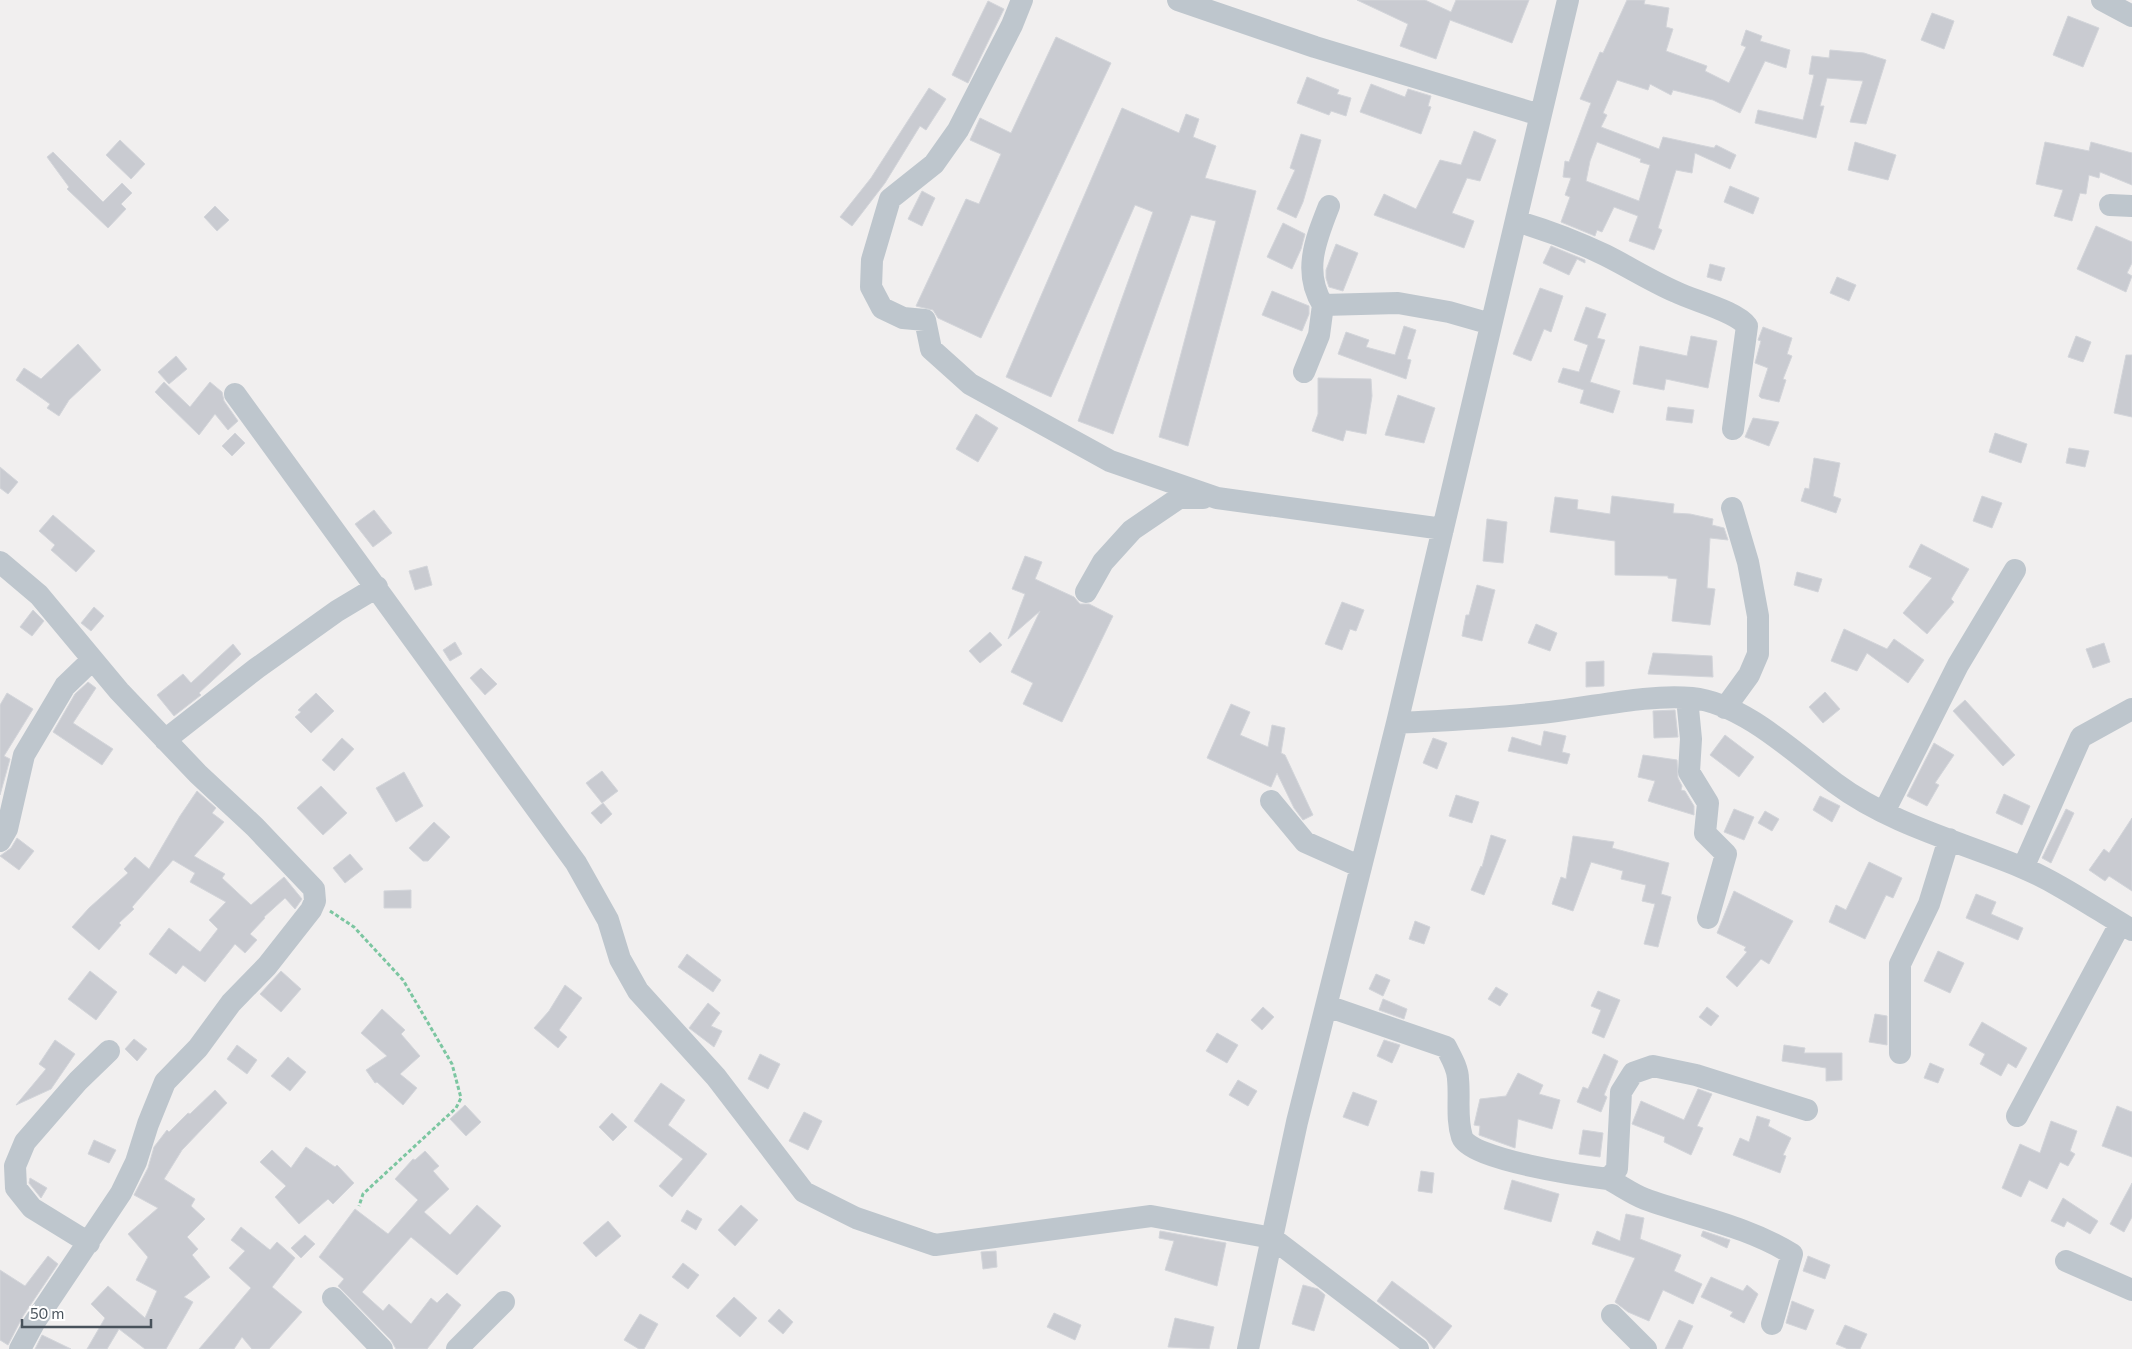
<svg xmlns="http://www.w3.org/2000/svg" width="2132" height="1349" font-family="Commissioner,sans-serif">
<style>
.building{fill:#c9cbd1;stroke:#d3d5da;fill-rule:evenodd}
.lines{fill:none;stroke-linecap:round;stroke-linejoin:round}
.path{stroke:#7cc6a1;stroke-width:3;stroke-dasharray:4 2.5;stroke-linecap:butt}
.minor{stroke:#bec6cd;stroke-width:22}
</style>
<rect width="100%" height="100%" fill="#f1efef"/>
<path class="building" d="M1357,0H1425L1451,12L1456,0H1529L1512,43L1450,20L1436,59L1400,46L1408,24Z
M1627,0H1645L1644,4L1669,8L1666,27L1673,29L1666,51L1707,66L1705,71L1729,83L1746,47L1741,45L1746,30L1762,36L1760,41L1790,50L1786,68L1765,61L1740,113L1713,100L1673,90L1671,95L1650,84L1648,90L1617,80L1603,113L1607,115L1601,127L1659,149L1663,137L1714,148L1716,145L1736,155L1730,169L1695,153L1692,173L1676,170L1658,228L1662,230L1654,250L1629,241L1638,216L1614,207L1602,232L1597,230L1595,236L1561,222L1570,197L1565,195L1571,178L1563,177L1565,161L1569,162L1591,103L1580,99L1600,52L1603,53ZM1597,142L1641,159L1640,162L1650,165L1639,201L1586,181L1590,161Z
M988,1L1004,9L968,83L952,75Z
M1932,13L1954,21L1944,49L1921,40Z
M2068,16L2099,28L2083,67L2053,55Z
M1056,37L1111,63L981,338L938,318L933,310L916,306L966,199L979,204L1001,154L970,140L980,118L1011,133Z
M1830,50L1864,53L1886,60L1866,124L1850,122L1863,81L1827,78L1820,106H1824L1816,138L1755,123L1758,110L1803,120L1814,75L1809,74L1812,56L1829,58Z
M1307,77L1339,90L1337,94L1351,98L1346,116L1331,111L1329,115L1297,103Z
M1371,84L1405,97L1408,89L1431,96L1428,106L1431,107L1421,134L1360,112Z
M929,88L946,99L926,130L920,126L885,183L852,226L840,217L871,178Z
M1122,108L1179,133L1186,114L1199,119L1193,137L1216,146L1205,178L1256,191L1188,446L1159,437L1216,221L1191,215L1113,434L1078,421L1153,212L1135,205L1051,397L1006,377Z
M1474,131L1496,140L1480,181L1467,178L1452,213L1474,221L1464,248L1374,215L1384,194L1416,209L1440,160L1461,165Z
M1301,134L1321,140L1303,202L1296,218L1277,209L1295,170L1290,168Z
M120,140L145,164L131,179L106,155Z
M1855,142L1896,155L1888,180L1848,170Z
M2045,142L2089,151L2091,142L2132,153V185L2100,172L2099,178L2089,175L2086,194L2080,193L2072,221L2054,216L2063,190L2036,184Z
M53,152L103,202L122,183L132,193L121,204L126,209L108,228L67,189L69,187L47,157Z
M1730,186L1759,198L1753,214L1724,202Z
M922,191L935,198L922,226L908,219Z
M215,206L229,220L217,231L204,217Z
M1283,223L1305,234L1301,249L1292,269L1267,257Z
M2096,226L2132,242V263L2127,273L2132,276L2126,292L2077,269Z
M1336,244L1358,253L1343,291L1329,287L1326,278V270Z
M1551,246L1585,260V263L1577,259L1569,275L1543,263Z
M1710,264L1725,268L1721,281L1707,277Z
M1837,277L1856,285L1849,301L1830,293Z
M1540,288L1563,296L1551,332L1544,329L1531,361L1513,354Z
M1272,291L1309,306V314L1302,331L1262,315Z
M1586,307L1606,314L1597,338L1605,340L1590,382L1620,391L1613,413L1580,403L1584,390L1558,382L1563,368L1579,372L1588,345L1574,340Z
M1404,326L1416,330L1407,359L1411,360L1406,379L1338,354L1346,332L1369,340L1366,347L1395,355Z
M1763,327L1792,338L1787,354L1792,356L1783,379L1786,380L1779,402L1761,398L1759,396L1768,368L1755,363L1761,341L1758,340Z
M1691,336L1717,341L1708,388L1666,379L1664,390L1633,384L1640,346L1687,356Z
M2076,336L2091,342L2083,362L2068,357Z
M78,344L101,370L69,400L59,416L47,408L50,404L16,380L24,368L41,379Z
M2126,355H2132V417L2114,413Z
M176,356L187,369L169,384L158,372Z
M1318,378L1371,379L1372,396L1366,434L1346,430L1343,441L1312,431L1318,414Z
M164,382L190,407L210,382L222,392L224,401L238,421L228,430L215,414L199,435L155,392Z
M1398,395L1435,408L1424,443L1385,435Z
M1668,407L1694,410L1692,423L1666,420Z
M976,414L998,428L978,462L956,449Z
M1753,418L1779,422L1769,446L1745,437Z
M235,433L245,443L232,456L222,446Z
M1995,433L2027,444L2021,463L1989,452Z
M2069,448L2089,451L2085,467L2066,463Z
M1814,458L1840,463L1833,496L1841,499L1836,513L1801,501L1805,488L1809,489Z
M0,467L18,482L8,494L0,488Z
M1612,496L1674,504L1673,513L1690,514L1713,519L1712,525L1724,528L1728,540L1710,538L1707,588L1715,589L1710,625L1672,621L1677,579L1668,578V576L1615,575V541L1550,532L1555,497L1578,500L1577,509L1610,514Z
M1982,496L2002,503L1992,528L1973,521Z
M374,510L392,533L373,547L355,524Z
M53,515L95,551L76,572L51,550L55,545L39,531Z
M1487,519L1507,522L1503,563L1483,561Z
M1921,544L1969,569L1951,599L1954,602L1927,634L1903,613L1932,578L1909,567Z
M1025,556L1042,562L1035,579L1074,597L1080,604H1089L1113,616L1062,722L1023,704L1033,683L1011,672L1040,611L1008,639L1025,594L1012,589Z
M427,566L432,585L415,590L409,571Z
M1797,572L1822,579L1818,592L1794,585Z
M1477,585L1495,590L1482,641L1462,636L1466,615H1469Z
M1342,602L1364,610L1356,631L1350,629L1342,650L1325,644Z
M94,607L104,616L91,631L81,623Z
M33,610L44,621L32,636L20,627Z
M1536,624L1557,633L1550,651L1528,643Z
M1844,629L1887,649L1894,639L1924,660L1908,683L1867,653L1857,671L1831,661Z
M990,632L1002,645L980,663L969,651Z
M455,642L462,654L450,661L443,650Z
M2104,643L2110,662L2093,668L2086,649Z
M233,644L241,654L199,693L201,695L174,716L157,695L183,674L191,683Z
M1653,653L1712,656L1713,677L1648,674Z
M1604,661V686L1586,687V662Z
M481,668L497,684L485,695L470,678Z
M88,682L96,688L73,723L113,749L102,765L53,732L75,694Z
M1825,692L1840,709L1823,723L1809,707Z
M7,693L33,709L4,756L10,759L0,795V705Z
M316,693L334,711L311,733L295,717L301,712L298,710Z
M1965,700L2015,755L2003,766L1953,711Z
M1231,704L1250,712L1240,735L1268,747L1272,725L1285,728L1281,753L1285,755L1313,815L1303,820L1294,808L1277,773L1271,787L1207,758Z
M1675,710L1678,737L1654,738L1653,711Z
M1544,731L1566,736L1562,752L1570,754L1567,764L1508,751L1512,737L1541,746Z
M1725,735L1754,757L1739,777L1710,755Z
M342,738L354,749L334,771L322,760Z
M1433,738L1447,743L1437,769L1423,763Z
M1934,743L1954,755L1935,783L1939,785L1927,806L1907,796Z
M1643,755L1677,760L1678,778L1682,786L1681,790L1685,791L1694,806V815L1648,801L1655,781L1638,777Z
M602,771L618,791L602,803L586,783Z
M404,772L423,806L396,822L376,788Z
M321,786L347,813L323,835L297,808Z
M197,791L216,808L212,813L224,822L194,856L225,874L222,878L251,905L284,877L302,899L295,909L285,898L264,917L265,918L250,934L257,940L245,953L235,944L205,982L183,965L176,974L149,954L169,928L200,952L218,929L209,920L226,902L190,882L195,873L173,860L132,907L134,909L119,923L121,925L99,950L72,927L89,908L128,873L124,869L135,857L149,869L180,816Z
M2004,794L2030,806L2022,825L1996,813Z
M1456,795L1479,802L1472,823L1449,816Z
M1820,796L1840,806L1832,822L1813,810Z
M603,803L612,814L601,824L591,813Z
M1734,809L1754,817L1744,840L1724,832Z
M2066,809L2074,813L2051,863L2042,858Z
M1765,811L1779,819L1772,831L1758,823Z
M2132,818V891L2109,876L2105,881L2089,870L2104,849L2109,853Z
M434,822L450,837L428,861H423L409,848Z
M1491,835L1506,840L1484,895L1471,890L1481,866L1482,867Z
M1573,836L1614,842L1612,848L1669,863L1661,894L1671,897L1658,947L1644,944L1655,904L1642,901L1646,885L1621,879L1623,871L1591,862L1573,911L1552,904L1561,877L1566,879Z
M17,838L34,851L19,870L0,856L11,848Z
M350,854L363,869L345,883L333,868Z
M1869,862L1902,878L1893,898L1886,895L1865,939L1829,922L1836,905L1846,910Z
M411,890V908H384V891Z
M1734,891L1793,921L1769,964L1761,959L1737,987L1726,977L1747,952L1744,950L1746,947L1717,933Z
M1976,894L1996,902L1991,914L2023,928L2018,940L1966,918Z
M1415,921L1430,927L1424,944L1409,939Z
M1938,951L1964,963L1950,993L1924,981Z
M687,954L721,980L713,992L678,967Z
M90,971L117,992L96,1020L68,999Z
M281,971L301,989L281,1012L260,994Z
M1376,974L1390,980L1383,996L1369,989Z
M565,985L582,998L559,1030L567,1037L558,1048L534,1028L549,1011Z
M1496,987L1508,994L1500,1006L1488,999Z
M1598,991L1620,1000L1604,1038L1592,1033L1601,1010L1591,1006Z
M1383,999L1407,1009L1404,1019L1379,1010Z
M708,1003L720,1013L711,1026L722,1031L714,1047L689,1028Z
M1263,1007L1274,1017L1262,1030L1251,1020Z
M1707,1007L1719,1016L1711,1026L1699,1017Z
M382,1009L405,1030L401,1034L420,1056L400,1074L417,1088L403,1105L377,1082L375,1083L366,1070L387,1056L361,1033Z
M1875,1014L1887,1016V1045L1869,1042Z
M1982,1022L2027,1048L2016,1068L2008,1063L2001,1076L1980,1064L1985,1054L1969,1045Z
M1217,1033L1238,1045L1227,1063L1206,1051Z
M134,1039L147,1049L137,1061L125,1049Z
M55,1040L75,1054L51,1089L16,1105L46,1069L39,1064Z
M1384,1040L1400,1045L1392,1063L1377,1056Z
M237,1045L257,1060L247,1074L227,1059Z
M1784,1045L1805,1048L1804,1053H1842V1080L1826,1081V1068L1782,1061Z
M760,1054L780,1064L768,1089L748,1079Z
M1604,1054L1618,1061L1604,1095L1607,1097L1601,1112L1577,1102L1583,1087L1588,1089Z
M288,1057L306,1072L290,1091L271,1076Z
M1930,1063L1944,1069L1938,1083L1924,1078Z
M1518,1073L1543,1085L1539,1094L1560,1100L1552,1129L1518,1119L1515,1148L1479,1135L1480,1126L1474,1125L1480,1099L1506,1096Z
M1238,1080L1257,1091L1248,1106L1229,1095Z
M661,1083L685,1100L668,1125L707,1154L672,1197L659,1186L683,1159L634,1121Z
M1698,1089L1712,1094L1697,1126L1703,1128L1691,1155L1664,1142L1665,1137L1632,1124L1641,1101L1684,1120Z
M215,1090L227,1103L182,1150L164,1179L195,1199L191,1206L205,1219L187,1237L198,1249L192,1255L210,1277L184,1297L193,1302L166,1349H145L119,1329L107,1349H87L105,1318L91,1304L108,1286L145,1318L157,1291L136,1280L148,1257L128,1234L158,1208L134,1195L148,1168L154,1147L167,1130L169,1132L188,1113L190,1114Z
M1353,1092L1377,1101L1368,1126L1343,1117Z
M465,1105L481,1122L466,1136L450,1119Z
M2117,1106L2132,1112V1157L2102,1146Z
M804,1112L822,1121L808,1150L789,1141Z
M612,1113L627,1127L613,1141L599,1127Z
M1757,1116L1770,1120L1768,1126L1791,1138L1783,1155L1786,1156L1780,1173L1733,1155L1740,1138L1749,1142Z
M2051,1121L2077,1131L2070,1151L2075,1154L2068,1166L2060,1162L2047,1189L2029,1180L2021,1197L2002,1188L2020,1144L2040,1153Z
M1583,1130L1603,1133L1600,1157L1579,1154Z
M94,1140L116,1150L109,1163L88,1154Z
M306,1147L335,1167L337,1165L354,1183L333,1204L328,1199L299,1224L275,1197L286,1186L260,1162L272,1150L291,1168Z
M425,1151L439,1166L433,1171L449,1189L424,1212L450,1235L477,1205L501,1226L457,1275L411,1237L362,1292L383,1311L389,1304L411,1324L431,1298L437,1303L447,1293L461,1305L427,1349H396L391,1340L338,1286L344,1279L319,1257L355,1209L388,1234L418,1200L395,1179L413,1159L415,1160Z
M1421,1171L1434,1173L1432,1193L1418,1191Z
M30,1178L47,1188L41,1198L29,1183Z
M1512,1180L1559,1194L1551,1222L1504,1209Z
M2132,1183V1217L2124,1232L2110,1224Z
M2063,1198L2098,1221L2090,1234L2067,1221L2064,1227L2051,1221Z
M741,1205L758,1220L735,1246L718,1230Z
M687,1210L702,1219L696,1230L681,1221Z
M1626,1214L1644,1218L1640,1239L1681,1255L1674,1271L1702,1284L1693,1304L1663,1290L1649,1321L1628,1312L1615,1302L1635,1258L1592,1244L1597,1231L1620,1241Z
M608,1221L621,1236L596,1257L583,1243Z
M241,1227L270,1250L277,1242L295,1258L272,1287L302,1312L269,1349H252L242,1337L234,1349H199L251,1288L229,1268L245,1251L231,1240Z
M1160,1231L1226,1243L1217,1286L1165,1270L1174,1241L1159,1238Z
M1703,1231L1730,1240L1727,1248L1701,1236Z
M305,1235L315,1244L301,1258L291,1248Z
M996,1251L997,1267L983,1269L981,1252Z
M48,1256L58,1264L23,1316L8,1345L0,1340V1270L25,1286Z
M1808,1256L1830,1265L1825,1279L1803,1271Z
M683,1263L699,1275L688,1289L672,1277Z
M1711,1277L1743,1291L1747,1285L1758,1294L1744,1323L1730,1316L1733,1312L1701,1297Z
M1392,1281L1452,1326L1434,1349L1426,1339L1377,1301Z
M1303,1285L1318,1289L1325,1295L1314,1331L1292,1324Z
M734,1297L757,1318L740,1337L716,1316Z
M1792,1301L1814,1310L1806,1330L1786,1323Z
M779,1309L793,1322L783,1334L768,1321Z
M1054,1313L1081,1325L1075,1340L1047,1327Z
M640,1314L658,1324L644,1349H639L624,1340Z
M1175,1318L1214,1327L1209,1349L1168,1347Z
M1679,1320L1693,1326L1682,1349H1665Z
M1845,1325L1867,1334L1860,1349H1848L1836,1344Z
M42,1335L71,1349H35Z"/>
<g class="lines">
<path class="path" d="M330,911L354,927L403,980L452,1064L461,1098L456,1108L363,1194L359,1206"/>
<path class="minor" d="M1022,0L1012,25L958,130L934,164L890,199L872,260L871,287L882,308L903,318L925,320L931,349L970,384L1110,461L1217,498L1443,529
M1178,0L1315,47L1540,115
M2102,0L2132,16
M2110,205L2132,206
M1516,221C1547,230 1576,241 1605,255C1629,267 1651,281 1676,292C1694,301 1736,311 1747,326L1733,429
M1323,305C1302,272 1316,239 1329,206
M1304,372L1319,335L1323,305L1398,303L1449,312L1491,324
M235,394L576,863L608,920L620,959L638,991L716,1077L804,1192L856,1218L935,1245L1151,1216L1272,1238L1418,1349
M0,562L39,595L119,691L198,774L255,827L314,889L315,901L311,910L267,966L231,1003L198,1048L165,1082L148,1124L136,1162L121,1193L34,1323L20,1349
M1086,592L1103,562L1132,530L1179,498H1203
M1687,698L1691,739L1689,772L1708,803L1705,833L1726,854L1708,918
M1725,708L1749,675L1758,654V616L1748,562L1732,508
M1397,723C1451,720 1504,718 1557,711C1599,706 1650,694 1692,698C1743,703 1796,754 1835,783C1890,824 1958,841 2021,867C2059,883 2096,909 2132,930
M165,740L257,668L337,611L377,587
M1271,801L1305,842L1361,867
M1884,812L1958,665L2015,570
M0,841L7,829L24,755L65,686L92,660
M2023,868L2081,737L2132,709
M1327,1006L1446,1047C1451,1057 1458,1068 1458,1079C1460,1099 1456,1118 1462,1137C1470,1160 1584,1176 1608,1179L1617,1169L1621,1092L1633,1073L1653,1066L1696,1075L1807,1110
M1900,1053V964L1929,904L1949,839
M2017,1116L2120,924
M1608,1179C1620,1185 1632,1194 1645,1199C1695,1217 1747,1226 1792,1254L1772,1324
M89,1243L32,1208L16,1188L15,1166L25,1142L78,1081L109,1051
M2066,1261L2132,1290
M333,1298L382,1349
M1612,1315L1646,1349
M457,1349L504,1302
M1248,1349L1297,1122L1397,723L1568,0"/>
</g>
<path d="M22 1319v8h129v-8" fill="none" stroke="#48525b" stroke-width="2.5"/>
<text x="30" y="1319" font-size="15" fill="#48525b" stroke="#ffffff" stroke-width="4" paint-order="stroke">50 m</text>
</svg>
